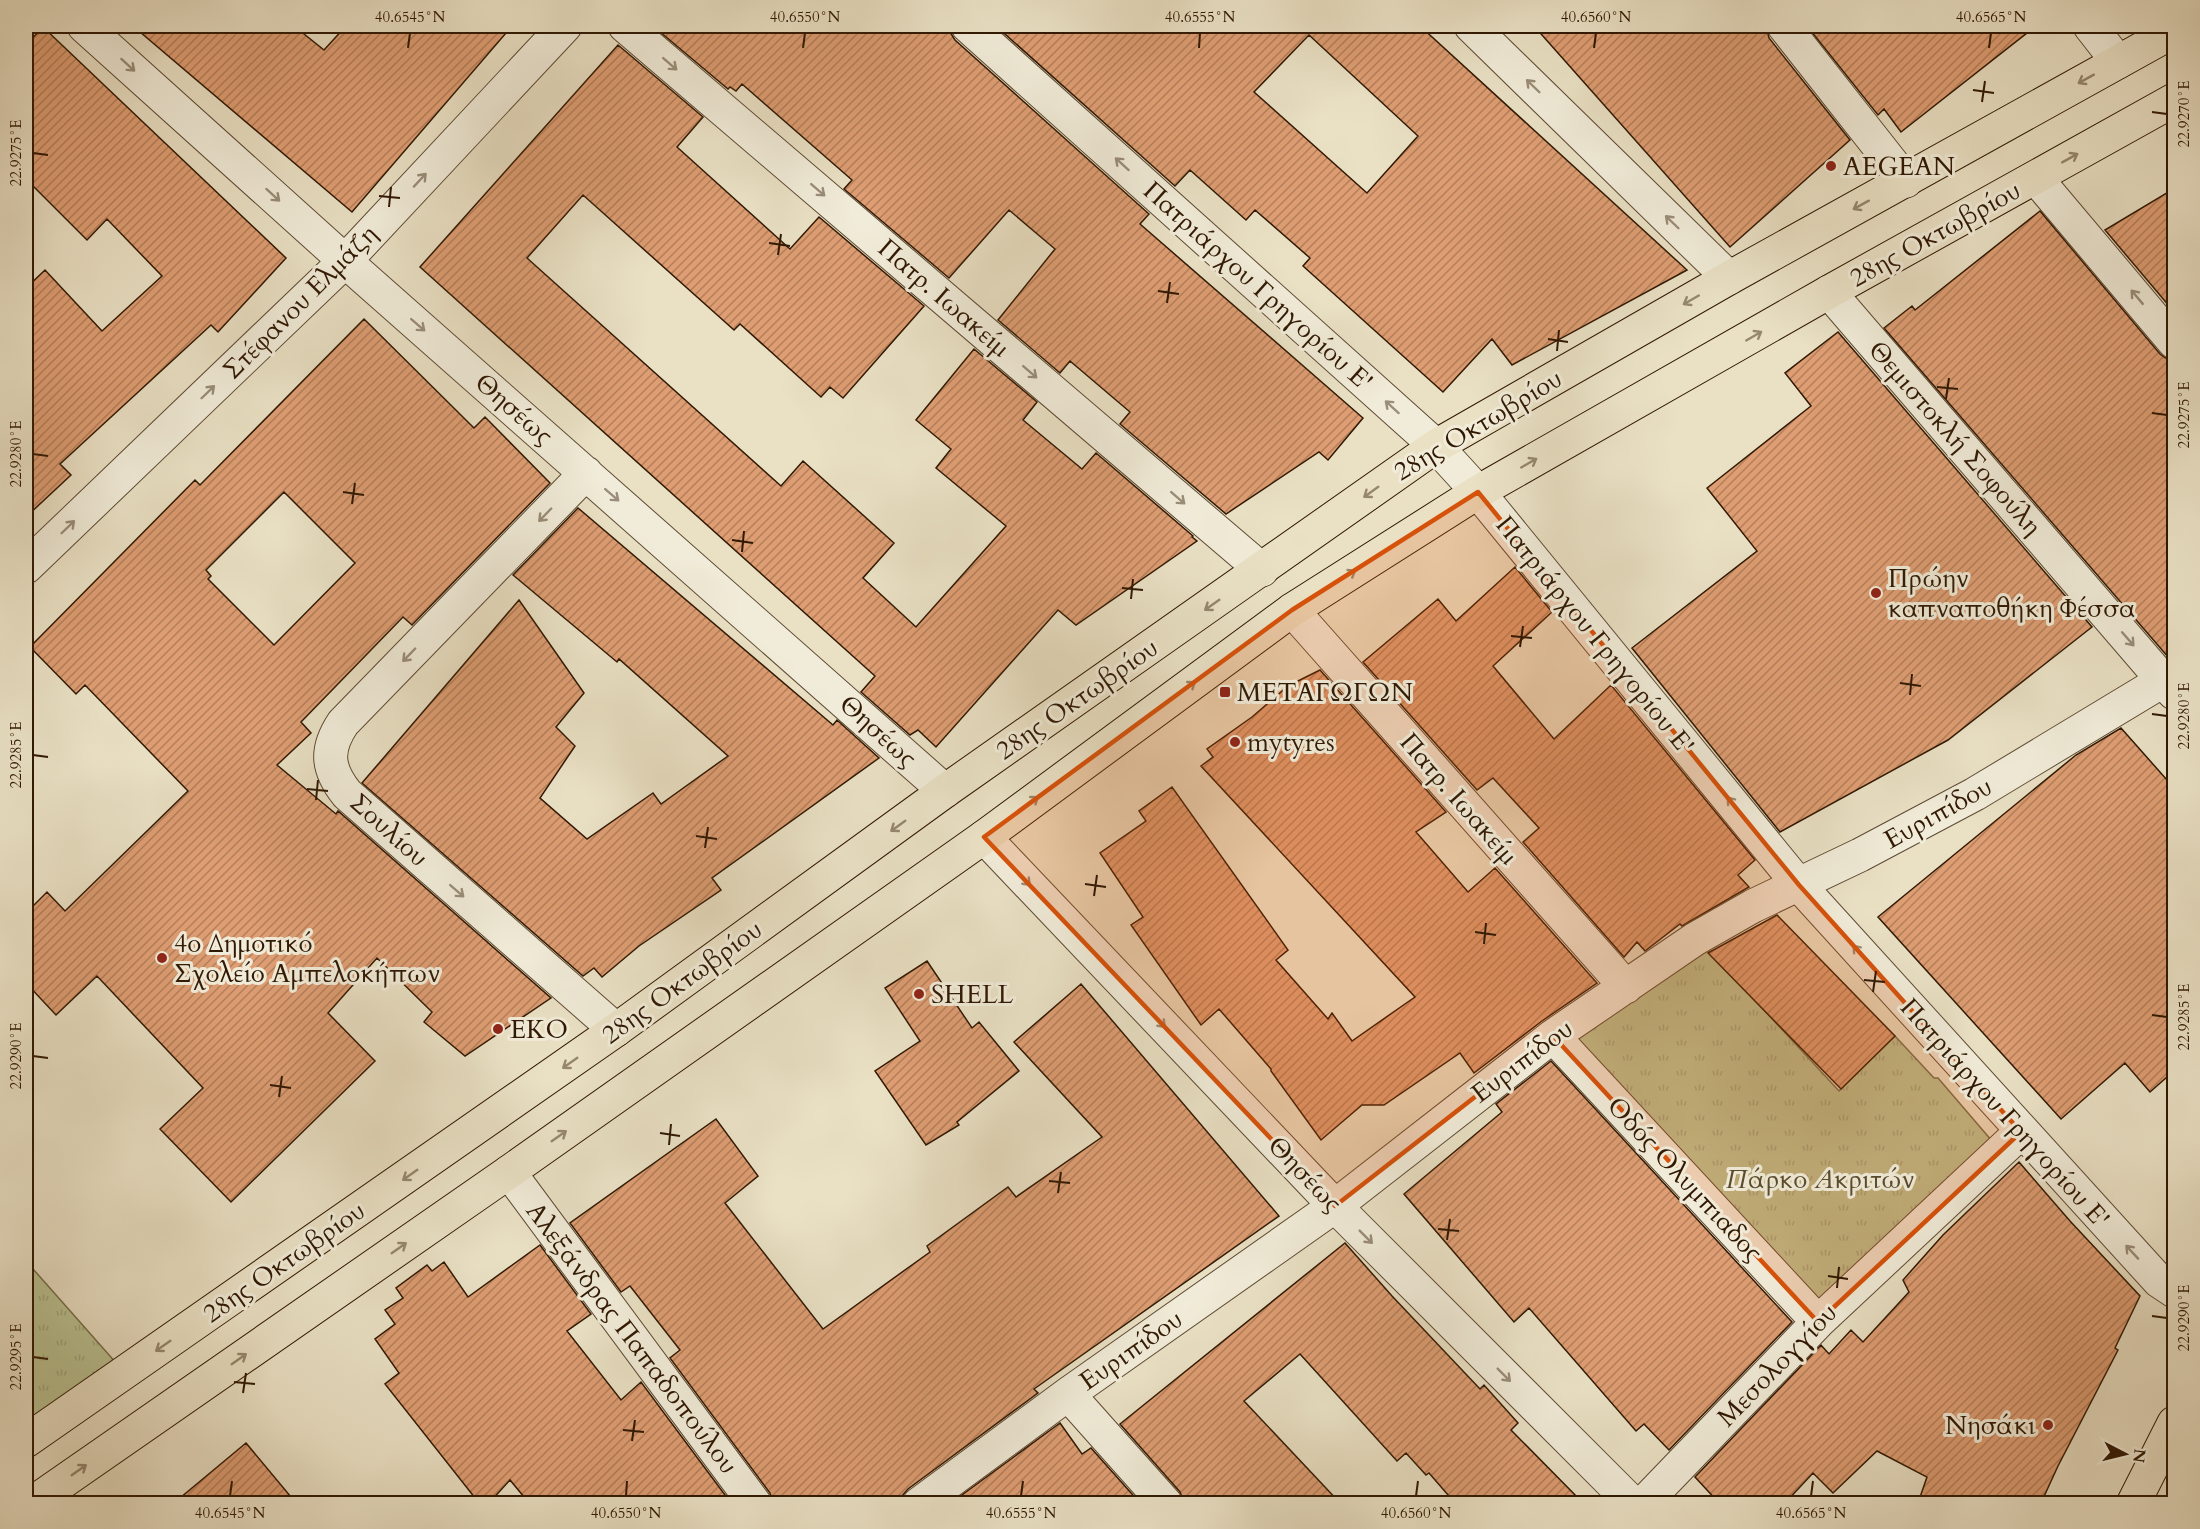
<svg xmlns="http://www.w3.org/2000/svg" width="2200" height="1529" font-family="Cardo,serif">
<style>
.park{fill:url(#park-tufts);stroke:#756d4a;stroke-width:1.5}
.building{fill:url(#building-hatch);stroke:#301803;stroke-width:1.5;fill-rule:evenodd}
.lines{fill:none;stroke-linecap:round;stroke-linejoin:round}
.minor-casing{stroke:#5e4a34;stroke-width:35}
.major-casing{stroke:#301803;stroke-width:35}
.minor{stroke:#f1ecd9;stroke-width:33}
.major{stroke:#eae1c5;stroke-width:33}
.oneway{stroke:#9a8d79}
.oneway2{stroke:#96876e}
.marked{fill:#d6520b;fill-opacity:0.2;stroke:#d6520b;stroke-width:4.5;stroke-linejoin:round}
.ticks{fill:none;stroke:#301803;stroke-width:2}
.poi-dot{fill:#8f2418;stroke:#f1ecd9;stroke-width:2}
.labels{text-anchor:middle;dominant-baseline:central;stroke-width:6;stroke-linejoin:round;paint-order:stroke}
.poi-label{font-size:26px;fill:#301803;stroke:#f1ecd9;text-anchor:start}
.street-label{font-size:26px;fill:#301803;stroke:#f1ecd9}
.park-label{font-size:26px;font-style:italic;fill:#594b2e;stroke:#f1ecd9}
.neatline{fill:none;stroke:#301803;stroke-width:2}
.ticks-label{font-size:15px;text-anchor:middle;fill:#301803}
</style>
<defs>
<pattern id="park-tufts" width="24" height="20" patternUnits="userSpaceOnUse" patternTransform="scale(1.5)"><rect width="24" height="20" fill="#bac292"/><path d="M3 7l-1-3M5 7V3M7 7l1-3M15 17l-1-3M17 17v-4M19 17l1-3" fill="none" stroke="#a0a67c"/></pattern>
<pattern id="building-hatch" width="6" height="6" patternUnits="userSpaceOnUse" patternTransform="scale(1.5)"><rect width="6" height="6" fill="#de9d72"/><path d="M-1 1l2-2M0 6l6-6M5 7l2-2" fill="none" stroke="#b47f5b"/></pattern>
</defs>
<rect width="100%" height="100%" fill="#eae1c5"/>
<filter id="stains"><feTurbulence type="fractalNoise" baseFrequency=".00333" numOctaves="4"/><feColorMatrix values="0 0 0 0 .2 0 0 0 0 .09 0 0 0 0 .02 0 0 0 .5 -.17"/></filter>
<radialGradient id="worn" r=".72"><stop offset=".6" stop-color="#630" stop-opacity="0"/><stop offset="1" stop-color="#630" stop-opacity=".3"/></radialGradient>
<path class="park" d="M1701,942L1839,1091L1895,1036L1934,1078H1938L1992,1141L1816,1306L1565,1036Z
M26,1261L125,1373L26,1427Z"/>
<path class="building" d="M133,26H294L324,50L346,26H512L352,212Z
M653,26H950V32L955,40L1149,214L1140,224L1363,418L1328,460L1319,452L1226,514L1120,424L1130,412L1070,361L1060,373L998,320L1055,249L1009,210L949,278L844,189L852,180L742,84L736,91L730,87L728,89Z
M996,26H1420L1687,270L1512,365L1492,339L1443,392L1303,266L1310,258L1255,210L1246,220L1190,170L1175,186ZM1309,35L1418,136L1367,193L1254,92Z
M1534,26H1766L1769,38L1850,140L1730,247Z
M1807,26H2036L1901,132L1884,109L1878,115Z
M43,27L286,258L218,332L211,325L60,464L71,475L26,517V288L45,270L102,331L162,276L107,219L87,240L26,179V45Z
M618,45L703,117L677,147L790,249L819,217L924,306L843,398L830,387L821,397L740,324L734,330L583,195L527,258L781,486L803,461L894,543L863,578L916,627L1006,526L936,468L951,449L916,420L974,349L1037,402L1023,420L1082,469L1096,453L1193,536L1192,537L1197,541L1076,625L1058,610L936,747L918,730L910,735L861,692L875,676L420,267Z
M2175,188V313L2105,230Z
M2040,211L2160,354L2167,359L2175,360V665L1884,328L1912,306L1915,310Z
M364,319L474,428L485,417L550,483L412,625L403,617L301,722L311,733L277,765L336,814L338,811L551,998L465,1056L424,1022L432,1012L377,958L328,1013L375,1061L231,1202L160,1129L203,1088L97,976L56,1015L26,983V913L47,892L65,911L188,791L85,685L76,694L30,647L195,480L200,485ZM284,492L355,563L274,645L208,579L211,576L206,570Z
M1838,332L2092,627L1948,740L1780,832L1632,648L1757,551L1707,488L1811,406L1785,373Z
M578,508L833,725L837,720L879,758L712,878L721,890L639,946L602,977L594,968L583,976L362,783L519,600L584,693L556,727L575,746L540,798L587,839L653,793L661,804L728,756L619,659L617,662L513,575Z
M1515,567L1552,612L1493,666L1554,739L1611,685L1755,860L1738,875L1749,887L1682,926L1680,924L1645,951L1637,942L1624,957L1523,842L1539,828L1493,778L1477,790L1363,662L1438,599L1456,621Z
M1320,670L1446,812L1416,832L1468,892L1495,868L1597,983L1542,1021L1474,1073L1460,1053L1384,1105H1362L1321,1140L1271,1071V1069L1219,1009L1201,1025L1131,925L1143,917L1100,853L1146,821L1139,811L1172,787L1288,950L1276,960L1328,1019L1332,1013L1352,1041L1415,997L1201,766L1213,757L1207,749L1252,717L1288,686Z
M2121,728L2175,789V1070L2150,1092L2125,1063L2061,1119L1878,917L2076,755Z
M1777,915L1895,1036L1841,1089L1708,953Z
M927,961L972,1028L979,1022L1019,1071L957,1122L959,1125L926,1145L875,1071L920,1041L885,988Z
M1081,984L1279,1216L1034,1389L1038,1393L908,1489L902,1496L901,1503H773L770,1493L670,1358L680,1350L630,1286L621,1292L570,1223L716,1119L758,1176L725,1203L823,1329L930,1252L927,1246L1008,1187L1016,1197L1102,1137L1014,1042Z
M1551,1061L1792,1322L1669,1450L1644,1424L1636,1431L1529,1308L1514,1322L1404,1194L1502,1112L1496,1104Z
M2019,1162L2070,1221L2140,1296L2115,1348L2118,1350L2058,1466L2041,1503H1918L1927,1477L1877,1451L1833,1493L1813,1473L1785,1503H1719L1695,1477L1821,1345L1829,1354L1851,1330L1863,1342L1909,1292L1903,1280L1943,1235Z
M1345,1243L1392,1296L1480,1389L1484,1385L1518,1423L1511,1430L1583,1503H1455L1429,1473L1426,1475L1406,1453L1397,1461L1300,1354L1244,1401L1340,1503H1184L1180,1492L1120,1424Z
M540,1245L591,1314L567,1331L621,1400L641,1382L731,1503H529L510,1480L489,1503H479L385,1384L399,1373L375,1339L395,1324L385,1310L403,1298L396,1288L427,1265L432,1271L444,1262L468,1297Z
M1060,1423L1082,1454L1091,1448L1140,1503H951Z
M246,1443L296,1503H174Z"/>
<g class="lines">
<defs>
<path id="minor" d="M84,26L345,261L945,791
M625,26L1262,570
M968,26L1436,446L1478,492L1799,885L2159,1281L2174,1291
M1471,26L1729,278
M1784,26L1906,181
M2090,26L2118,62
M2036,178L2174,342
M1829,292L2174,693
M586,473L343,723C325,750 327,769 347,794L616,1030
M26,567L345,261L565,26
M1292,610L1626,987
M984,837L1335,1206L1633,1504
M1553,1036L1818,1322
M509,1172L755,1504
M1068,1394L1166,1504
M919,1504L1068,1394L1335,1206L1553,1036L1695,939L1753,906L1860,855L1975,794L2164,680
M1643,1504L1818,1322L2021,1132"/>
<path id="major" d="M26,1441L616,1030L945,791L1436,446L1729,278L2174,31
M31,1504L509,1172L984,837L1292,610L1478,492L1829,292L2174,100
M2133,1504L2174,1423"/>
</defs>
<use href="#minor" class="minor-casing"/>
<use href="#major" class="major-casing"/>
<use href="#minor" class="minor"/>
<use href="#major" class="major"/>
</g>
<defs><path id="oneway-shaft" d="M-6 0H5M1.5-3L5.5 0L1.5 3" fill="none" stroke-width="1.6" stroke-linecap="round" stroke-linejoin="round" transform="scale(1.5)"/></defs>
<g class="oneway">
<use href="#oneway-shaft" transform="translate(670 64) rotate(41)"/>
<use href="#oneway-shaft" transform="translate(128 65) rotate(42)"/>
<use href="#oneway-shaft" transform="translate(1533 86) rotate(-136)"/>
<use href="#oneway-shaft" transform="translate(1122 164) rotate(-138)"/>
<use href="#oneway-shaft" transform="translate(420 180) rotate(-47)"/>
<use href="#oneway-shaft" transform="translate(818 190) rotate(41)"/>
<use href="#oneway-shaft" transform="translate(273 195) rotate(42)"/>
<use href="#oneway-shaft" transform="translate(1672 222) rotate(-136)"/>
<use href="#oneway-shaft" transform="translate(2137 297) rotate(-130)"/>
<use href="#oneway-shaft" transform="translate(418 325) rotate(41)"/>
<use href="#oneway-shaft" transform="translate(1030 372) rotate(41)"/>
<use href="#oneway-shaft" transform="translate(208 392) rotate(-44)"/>
<use href="#oneway-shaft" transform="translate(1392 407) rotate(-138)"/>
<use href="#oneway-shaft" transform="translate(612 495) rotate(41)"/>
<use href="#oneway-shaft" transform="translate(1178 498) rotate(41)"/>
<use href="#oneway-shaft" transform="translate(545 515) rotate(134)"/>
<use href="#oneway-shaft" transform="translate(68 527) rotate(-44)"/>
<use href="#oneway-shaft" transform="translate(2128 639) rotate(49)"/>
<use href="#oneway-shaft" transform="translate(409 655) rotate(134)"/>
<use href="#oneway-shaft" transform="translate(1733 804) rotate(-129)"/>
<use href="#oneway-shaft" transform="translate(1024 879) rotate(46)"/>
<use href="#oneway-shaft" transform="translate(457 891) rotate(41)"/>
<use href="#oneway-shaft" transform="translate(1859 952) rotate(-132)"/>
<use href="#oneway-shaft" transform="translate(1159 1021) rotate(46)"/>
<use href="#oneway-shaft" transform="translate(1366 1237) rotate(45)"/>
<use href="#oneway-shaft" transform="translate(2132 1252) rotate(-133)"/>
<use href="#oneway-shaft" transform="translate(1504 1375) rotate(45)"/>
</g>
<g class="oneway2">
<use href="#oneway-shaft" transform="translate(2086 79) rotate(151)"/>
<use href="#oneway-shaft" transform="translate(2070 158) rotate(-29)"/>
<use href="#oneway-shaft" transform="translate(1861 205) rotate(151)"/>
<use href="#oneway-shaft" transform="translate(1691 300) rotate(150)"/>
<use href="#oneway-shaft" transform="translate(1754 336) rotate(-30)"/>
<use href="#oneway-shaft" transform="translate(1529 463) rotate(-30)"/>
<use href="#oneway-shaft" transform="translate(1371 492) rotate(144)"/>
<use href="#oneway-shaft" transform="translate(1348 575) rotate(-32)"/>
<use href="#oneway-shaft" transform="translate(1212 605) rotate(145)"/>
<use href="#oneway-shaft" transform="translate(1188 687) rotate(-36)"/>
<use href="#oneway-shaft" transform="translate(1031 802) rotate(-36)"/>
<use href="#oneway-shaft" transform="translate(898 826) rotate(144)"/>
<use href="#oneway-shaft" transform="translate(570 1063) rotate(145)"/>
<use href="#oneway-shaft" transform="translate(559 1136) rotate(-35)"/>
<use href="#oneway-shaft" transform="translate(410 1175) rotate(145)"/>
<use href="#oneway-shaft" transform="translate(399 1248) rotate(-35)"/>
<use href="#oneway-shaft" transform="translate(163 1346) rotate(145)"/>
<use href="#oneway-shaft" transform="translate(239 1359) rotate(-35)"/>
<use href="#oneway-shaft" transform="translate(79 1470) rotate(-35)"/>
</g>
<path class="marked" d="M1478,492L1799,885L2021,1132L1818,1322L1553,1036L1335,1206L984,837L1292,610Z"/>
<path class="ticks" d="M408,48L410,33M803,48L805,33M1199,48L1200,33M1594,48L1596,33M1989,48L1991,33M1973,90L1994,93M1982,102L1985,81M2152,112L2167,114M33,153L48,155M379,196L400,198M389,207L391,187M769,243L790,246M778,255L781,234M1158,291L1179,294M1167,303L1170,282M1548,339L1568,342M1557,351L1559,330M1937,387L1958,389M1946,399L1949,378M2152,413L2167,415M33,454L48,456M343,492L364,495M352,504L355,483M732,540L753,543M742,552L744,531M1122,588L1143,590M1131,599L1133,579M1511,636L1532,638M1520,647L1523,626M1900,683L1921,686M1910,695L1912,674M2152,714L2167,716M33,755L48,757M307,789L328,791M316,800L318,780M696,836L717,839M705,848L708,827M1085,884L1106,887M1094,896L1097,875M1475,932L1496,935M1484,944L1486,923M1864,980L1885,982M1873,992L1876,971M2152,1015L2167,1017M33,1056L48,1058M270,1085L291,1088M279,1097L282,1076M660,1133L680,1136M669,1145L671,1124M1049,1181L1070,1183M1058,1193L1061,1172M1438,1229L1459,1231M1447,1240L1450,1219M1828,1276L1848,1279M1837,1288L1839,1267M2152,1316L2167,1318M33,1357L48,1359M234,1382L255,1384M243,1393L246,1373M623,1430L644,1432M632,1441L635,1420M230,1496L232,1481M626,1496L627,1481M1021,1496L1023,1481M1416,1496L1418,1481M1811,1496L1813,1481"/>
<g class="poi-dot">
<circle cx="1831" cy="166" r="6"/>
<circle cx="1876" cy="593" r="6"/>
<rect x="1219" y="686" width="12" height="12" rx="3"/>
<circle cx="1235" cy="742" r="6"/>
<circle cx="162" cy="958" r="6"/>
<circle cx="919" cy="994" r="6"/>
<circle cx="498" cy="1029" r="6"/>
<circle cx="2048" cy="1425" r="6"/>
</g>
<g class="labels">
<g class="poi-label">
<text x="1843" y="166">AEGEAN</text>
<text x="1888" y="578">Πρώην<tspan x="1888" dy="30">καπναποθήκη Φέσσα</tspan></text>
<text x="1237" y="692">ΜΕΤΑΓΩΓΩΝ</text>
<text x="1247" y="742">mytyres</text>
<text x="174" y="943">4ο Δημοτικό<tspan x="174" dy="30">Σχολείο Αμπελοκήπων</tspan></text>
<text x="931" y="994">SHELL</text>
<text x="510" y="1029">EKO</text>
<text x="2036" y="1425" text-anchor="end">Νησάκι</text>
</g>
<g class="street-label">
<text transform="translate(1935 234) rotate(-29)">28ης Οκτωβρίου</text>
<text transform="translate(1258 286) rotate(42)">Πατριάρχου Γρηγορίου Ε'</text>
<text transform="translate(944 298) rotate(41)">Πατρ. Ιωακείμ</text>
<text transform="translate(300 302) rotate(-45)">Στέφανου Ελμάζη</text>
<text transform="translate(514 409) rotate(41)">Θησέως</text>
<text transform="translate(1478 425) rotate(-31)">28ης Οκτωβρίου</text>
<text transform="translate(1955 438) rotate(49)">Θεμιστοκλή Σοφούλη</text>
<text transform="translate(1595 635) rotate(51)">Πατριάρχου Γρηγορίου Ε'</text>
<text transform="translate(1077 699) rotate(-35)">28ης Οκτωβρίου</text>
<text transform="translate(878 731) rotate(42)">Θησέως</text>
<text transform="translate(1459 799) rotate(49)">Πατρ. Ιωακείμ</text>
<text transform="translate(1938 813) rotate(-29)">Ευριπίδου</text>
<text transform="translate(389 830) rotate(42)">Σουλίου</text>
<text transform="translate(682 982) rotate(-36)">28ης Οκτωβρίου</text>
<text transform="translate(1522 1061) rotate(-37)">Ευριπίδου</text>
<text transform="translate(2005 1113) rotate(48)">Πατριάρχου Γρηγορίου Ε'</text>
<text transform="translate(1305 1174) rotate(46)">Θησέως</text>
<text transform="translate(1685 1179) rotate(47)">Οδός Ολυμπιαδος</text>
<text transform="translate(284 1262) rotate(-35)">28ης Οκτωβρίου</text>
<text transform="translate(632 1338) rotate(53)">Αλεξάνδρας Παπαδοπούλου</text>
<text transform="translate(1131 1350) rotate(-35)">Ευριπίδου</text>
<text transform="translate(1777 1365) rotate(-46)">Μεσολογγίου</text>
</g>
<g class="park-label">
<text x="1820" y="1179">Πάρκο Ακριτών</text>
</g>
</g>
<rect width="2200" height="1529" fill="none" stroke="#eae1c5" stroke-width="66"/>
<g transform="translate(2125 1454) rotate(97)" stroke="#f1ecd9" stroke-width="4.5" paint-order="stroke">
<path d="M0-4.5L10 22L0 15L-10 22Z" fill="#301803"/>
<text y="-9" font-size="16" font-weight="bold" text-anchor="middle" fill="#301803">N</text>
</g>
<rect x="33" y="33" width="2134" height="1463" class="neatline"/>
<g class="ticks-label">
<text x="410" y="22">40.6545°N</text>
<text x="805" y="22">40.6550°N</text>
<text x="1200" y="22">40.6555°N</text>
<text x="1596" y="22">40.6560°N</text>
<text x="1991" y="22">40.6565°N</text>
<text transform="translate(2184 114) rotate(-90)" y="5">22.9270°E</text>
<text transform="translate(16 153) rotate(-90)" y="5">22.9275°E</text>
<text transform="translate(2184 415) rotate(-90)" y="5">22.9275°E</text>
<text transform="translate(16 454) rotate(-90)" y="5">22.9280°E</text>
<text transform="translate(2184 716) rotate(-90)" y="5">22.9280°E</text>
<text transform="translate(16 755) rotate(-90)" y="5">22.9285°E</text>
<text transform="translate(2184 1017) rotate(-90)" y="5">22.9285°E</text>
<text transform="translate(16 1056) rotate(-90)" y="5">22.9290°E</text>
<text transform="translate(2184 1318) rotate(-90)" y="5">22.9290°E</text>
<text transform="translate(16 1357) rotate(-90)" y="5">22.9295°E</text>
<text x="230" y="1518">40.6545°N</text>
<text x="626" y="1518">40.6550°N</text>
<text x="1021" y="1518">40.6555°N</text>
<text x="1416" y="1518">40.6560°N</text>
<text x="1811" y="1518">40.6565°N</text>
</g>
<rect width="100%" height="100%" filter="url(#stains)"/>
<rect width="100%" height="100%" fill="url(#worn)"/>
</svg>
